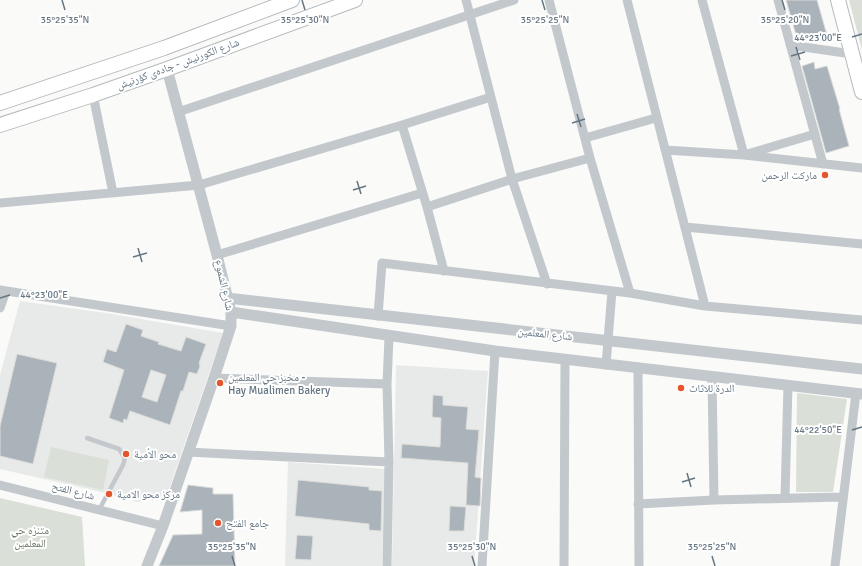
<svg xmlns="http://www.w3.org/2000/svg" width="862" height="566" font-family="Signika,'Noto Naskh Arabic',sans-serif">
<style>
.built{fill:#e8e9e9}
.green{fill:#dadfd7}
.building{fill:#aab3b9;stroke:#dcdcda;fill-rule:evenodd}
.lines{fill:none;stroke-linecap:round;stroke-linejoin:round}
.primary-casing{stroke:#b5babe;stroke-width:16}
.service{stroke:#c3c8cc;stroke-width:4.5}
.minor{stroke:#c3c8cc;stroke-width:9}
.tertiary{stroke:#c3c8cc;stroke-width:11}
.primary{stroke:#fff;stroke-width:14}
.ticks{fill:none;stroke:#657683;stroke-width:1.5}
.poi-dot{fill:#e4572e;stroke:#fff;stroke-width:1.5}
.labels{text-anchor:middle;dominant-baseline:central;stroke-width:4;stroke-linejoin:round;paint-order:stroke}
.street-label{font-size:11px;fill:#657683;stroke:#fff}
.poi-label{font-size:11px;fill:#657683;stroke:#fff;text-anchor:start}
.park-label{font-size:11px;fill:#687a64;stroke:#fff}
.ticks-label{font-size:10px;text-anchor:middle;fill:#657683;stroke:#fff;stroke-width:4;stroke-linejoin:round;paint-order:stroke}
</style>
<rect width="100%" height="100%" fill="#fafaf8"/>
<path class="built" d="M20,301L106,313L223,333L167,495L138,502L105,493L0,469V375Z
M396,365L488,371L474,566H392Z
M288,462L385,469L382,566H285Z"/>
<path class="green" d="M849,0H862V50Z
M797,393L847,399L833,492H796Z
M51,447L109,460L103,490L44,477Z
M0,498L82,517L85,566H0Z"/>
<path class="building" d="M786,0H817L829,42L796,35Z
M814,62L815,69L827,66L840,109H839L849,146L826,153L802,66Z
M126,324L143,330L141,336L159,342L158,344L181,351L186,337L206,344L199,363L200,366L197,374L189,372L183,391H181L170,425L130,411L127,420L124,419L123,423L109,418L124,370L103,362L107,349L116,352ZM151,370L166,375L157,402L142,397Z
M17,354L57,363L33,464L0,456V426Z
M433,395L443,396V405L468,407L466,429L479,430L475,477L481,478L480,506L466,505L468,463L401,458L402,444L440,447L441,418L432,417Z
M298,480L369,487V490L382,491L381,531L369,530V524L295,516Z
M188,485L213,488V494H233L235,566H159L173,535L202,534V510L180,512Z
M450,506L466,507L464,531H449Z
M297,535L313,536L311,560L295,559Z"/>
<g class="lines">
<defs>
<path id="primary" d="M838,0L862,92
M0,103L164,48L292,0
M0,125L93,95L167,69L355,0"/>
</defs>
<use href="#primary" class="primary-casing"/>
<path class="service" d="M87,438L119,449L125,458L123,465L99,510"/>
<path class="minor" d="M466,0L512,179L547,284
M549,0L590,158L630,293
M627,0L705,306
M702,0L744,155L815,134
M778,0L823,164
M790,45L852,54
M93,95L113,193
M178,112L514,0
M402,125L427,207L444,271
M585,138L656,118
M665,150L744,155L862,168
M0,203L199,185L402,125L491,97
M427,207L512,179L590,158
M685,227L862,244
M217,255L422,193
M0,290L231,326
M0,308L6,291
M378,316L382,263L630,293L705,306L862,320
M606,365L612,291
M638,368L639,566
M712,377L714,500
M214,378L387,384
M188,452L389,462
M0,485L163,526
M785,498L788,385
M638,504L714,500L842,497
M387,566L389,462L387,384L389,337
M482,566L495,351
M564,566L565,360
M835,566L856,393"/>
<path class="tertiary" d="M227,298L862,369
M231,312L495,351L862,394
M147,566L163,526L214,378L231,326V312L217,255L167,69"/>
<use href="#primary" class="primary"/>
</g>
<path class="ticks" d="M62,0L65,10M302,0L305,10M542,0L545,10M782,0L785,10M852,37L862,34M796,47L800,60M791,56L805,52M577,114L581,127M572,123L585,119M357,181L361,194M353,190L366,186M138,248L142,262M133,257L147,253M0,298L10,295M852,430L862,427M687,473L691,487M682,482L695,478M232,556L235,566M472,556L475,566M712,556L715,566"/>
<g class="poi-dot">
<circle cx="825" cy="175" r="4"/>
<circle cx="220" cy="383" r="4"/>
<circle cx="681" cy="388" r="4"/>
<circle cx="126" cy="454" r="4"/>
<circle cx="109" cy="494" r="4"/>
<circle cx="218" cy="523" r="4"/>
</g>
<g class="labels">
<g class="street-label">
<text transform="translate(178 64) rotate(-20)">شارع الكورنيش - جادەی کۆرنیش</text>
<text transform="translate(224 285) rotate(77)">شارع الشموع</text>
<text transform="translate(545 334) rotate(6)">شارع المعلمين</text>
<text transform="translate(73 491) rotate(14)">شارع الفتح</text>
</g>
<g class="poi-label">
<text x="817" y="175" text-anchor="end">ماركت الرحمن</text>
<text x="228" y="377">مخبز حي المعلمين -<tspan x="228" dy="13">Hay Mualimen Bakery</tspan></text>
<text x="689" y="388">الدرة للاثاث</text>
<text x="134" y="454">محو الأمية</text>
<text x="117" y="494">مركز محو الامية</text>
<text x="226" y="523">جامع الفتح</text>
</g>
<g class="park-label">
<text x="30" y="530">متنزه حي<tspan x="30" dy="13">المعلمين</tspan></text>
</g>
</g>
<g class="ticks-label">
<text x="65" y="23">35°25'35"N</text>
<text x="545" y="23">35°25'25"N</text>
<text x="305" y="23">35°25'30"N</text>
<text x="785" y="23">35°25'20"N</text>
<text x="818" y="41">44°23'00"E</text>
<text x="44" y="298">44°23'00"E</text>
<text x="818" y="433">44°22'50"E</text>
<text x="232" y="550">35°25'35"N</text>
<text x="472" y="550">35°25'30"N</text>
<text x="712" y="550">35°25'25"N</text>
</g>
</svg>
